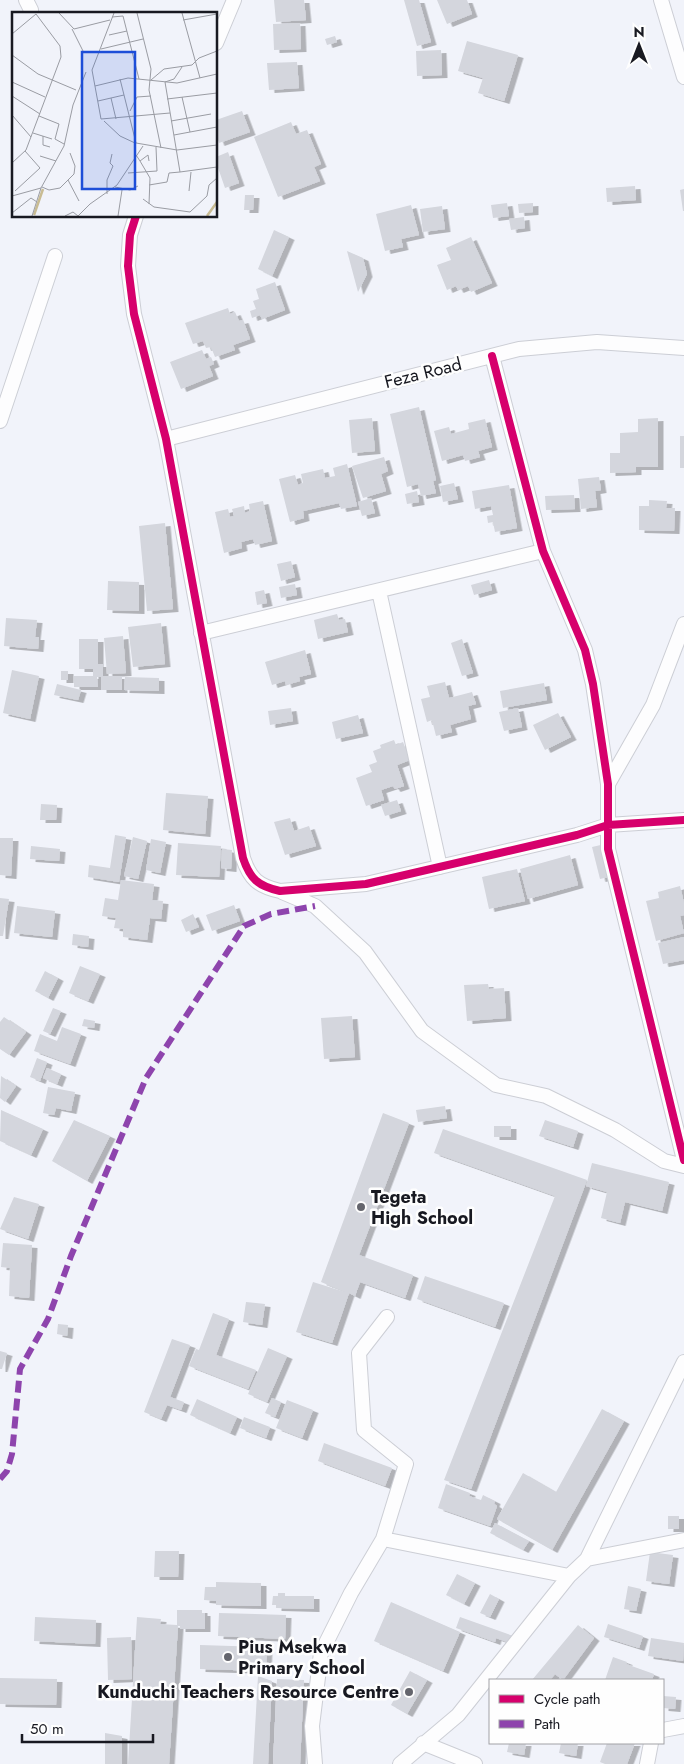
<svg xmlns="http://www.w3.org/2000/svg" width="684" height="1764" font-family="Jost,sans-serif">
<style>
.building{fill:#d4d6dd;filter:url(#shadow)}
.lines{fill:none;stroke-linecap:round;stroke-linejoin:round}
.street-casing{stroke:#ccced5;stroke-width:16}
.street{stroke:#fdfdfe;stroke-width:14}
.quiet{stroke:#8e44ad;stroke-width:6;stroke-dasharray:12 6;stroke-linecap:butt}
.cycleway-casing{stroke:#fefefe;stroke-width:11}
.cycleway{stroke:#d6006c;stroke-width:8}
.poi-dot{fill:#64656d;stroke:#fefefe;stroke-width:2}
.labels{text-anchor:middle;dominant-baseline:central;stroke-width:5;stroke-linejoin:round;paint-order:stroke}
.street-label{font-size:18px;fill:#181921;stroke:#fefefe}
.poi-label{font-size:18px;font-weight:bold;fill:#181921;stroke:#fefefe;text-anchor:start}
.inset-river{fill:none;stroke:#c9bc93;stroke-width:2.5}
.inset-road{fill:none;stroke:#9a9ca3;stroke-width:1}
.view{fill:#1d4ed8;fill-opacity:0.15;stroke:#1d4ed8;stroke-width:2.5}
.inset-edge{fill:none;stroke:#181921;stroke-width:2.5}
</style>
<defs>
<filter id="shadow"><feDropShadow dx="5.5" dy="3" stdDeviation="0" flood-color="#0004"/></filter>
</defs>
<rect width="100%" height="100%" fill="#f1f3fa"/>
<path class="building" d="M274,0H304L306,20L276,22Z
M404,0H419L431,42L417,46Z
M437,0H467L472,14L447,24Z
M300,23L301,49L274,50L273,24Z
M335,36L337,42L327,45L325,39Z
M467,41L518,55L504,101L478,93L483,78L458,71Z
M441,50L442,75L417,76L416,51Z
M297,62L299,88L269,90L267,63Z
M242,111L250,132L219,143L216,135V120Z
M291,122L296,134L307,130L321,164L314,167L320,181L278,197L254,137Z
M228,152L239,183L225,188L216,162V157Z
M635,186L636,200L607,202L606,188Z
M684,189V211H683L680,190Z
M245,195H254L253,210H244Z
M507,203L509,216L493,218L491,205Z
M533,203V212L519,213L518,204Z
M411,205L419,235L401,239L403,247L385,251L376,214Z
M442,206L445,229L423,232L420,209Z
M524,217L525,228L511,230L509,219Z
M274,230L289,237L272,276L258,269Z
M471,237L492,283L471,292L468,286L458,290L456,286L447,290L437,265L451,260L446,248Z
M347,251L363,258L367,274L358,292Z
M275,282L285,310L262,319L260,315L252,318L250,311L256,309L253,301L259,299L256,289Z
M228,308L230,314L235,312L239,321L243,320L250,339L233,345L235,350L215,357L211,347L206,348L203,341L193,344L185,323Z
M202,350L206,359L211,357L214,364L209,366L213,376L181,389L170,362Z
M419,407L436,480L433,481L436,493L421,496L418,484L407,487L390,414Z
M372,418L375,451L352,453L349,420Z
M658,418V467H636V472L610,473V453H620V433L638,432V419Z
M485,419L492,447L478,451L480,457L465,461L463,455L442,461L434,431L449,427L451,434L469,429L468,423Z
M680,436H684V468H680Z
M384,457L388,471L381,474L386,491L363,498L352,466Z
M347,464L357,506L341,509L339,503L303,511L304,518L290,522L279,479L295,475L298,485L303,483L301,474L323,469L325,478L335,476L333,468Z
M599,477L601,490L595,491L597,507L581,509L578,479Z
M454,483L458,499L443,502L440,486Z
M509,485L517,528L495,532L493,522L488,523L487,516L493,515L491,506L475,509L472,491Z
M417,491L419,502L407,504L405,494Z
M574,495L575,509L546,510L545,496Z
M371,498L375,513L362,516L358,502Z
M649,500L667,501L666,508H675L674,531L639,530V506H649Z
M263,501L272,541L255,545L253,539L241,542L242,548L224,553L215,512L228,509L230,517L234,516L232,509L244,506L245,513L250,511L249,504Z
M165,523L173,609L147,611L139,526Z
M291,561L295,577L281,581L277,564Z
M489,580L492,590L474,595L471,585Z
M108,581L139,582V611L107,610Z
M295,584L297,595L281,598L279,587Z
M264,590L267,603L257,605L255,592Z
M337,614L339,620L345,619L348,632L318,639L314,620Z
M6,618L37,620L35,637H39L38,649L4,646Z
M161,623L165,664L133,667L128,627Z
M123,636L126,673L107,674L104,638Z
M79,639H98V664H103V676H122V690H101V677H97L98,687H74V676H93V669H79Z
M462,639L473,673L462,676L451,643Z
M305,650L311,674L299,677L300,681L286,685L285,681L272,685L265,662Z
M12,670L39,676L30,719L3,713Z
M61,671H68V680H61Z
M125,677L159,678V691L124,690Z
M445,682L449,698L472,692L476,704L468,706L471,719L450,725L452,732L436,736L432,720L427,722L421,699L430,697L427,686Z
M544,683L547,700L503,708L500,691Z
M57,684L81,690L78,700L54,695Z
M291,708L293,721L270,725L268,711Z
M518,708L522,727L504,731L499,712Z
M558,713L571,737L545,750L533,725Z
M358,715L363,733L336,739L332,722Z
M394,740L396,745L403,742L410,760L397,765L404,786L395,789L393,786L381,790L384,800L366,806L356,778L372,772L369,765L377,762L373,751L381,748L380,745Z
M166,793L208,796L205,834L163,830Z
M397,800L401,811L385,816L381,805Z
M41,804L57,805L56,820H40Z
M290,818L294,831L309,826L316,846L285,855L274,822Z
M115,835L126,837L119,882L88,877L89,865L110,868Z
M133,837L147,841L138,879L124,876Z
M0,838H13L11,876L0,875Z
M151,839L166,842L160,873L146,870Z
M178,843L221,846L219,877L176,875Z
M605,844L613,876L600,879L592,847Z
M31,846L60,849L59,861L30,859Z
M222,849L232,850L231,869L221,868Z
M570,855L578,885L528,899L520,869Z
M517,869L525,901L489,909L482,877Z
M121,880L154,884L152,900L163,901L161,919L150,918L147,940L123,937V929L114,928L116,918L102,916L105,898L118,900Z
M680,886L684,903V915L680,916L684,933L656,941L646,901L659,898L658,892Z
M0,898L9,899L3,936H0Z
M234,905L240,921L212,931L206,915Z
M17,906L55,911L52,937L14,933Z
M193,914L199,927L186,932L181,920Z
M73,934L89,936L88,947L72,945Z
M684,937V960L663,964L658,943Z
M80,966L100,974L88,1001L69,993Z
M45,971L58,978L48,998L35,991Z
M488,984L489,989L504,988L506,1018L467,1021L464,985Z
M53,1008L61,1011L50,1034L43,1031Z
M352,1016L355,1057L324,1059L321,1018Z
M4,1017L26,1032L9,1055L0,1049V1022Z
M84,1019L95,1021L94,1028L82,1026Z
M62,1027L81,1034L70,1064L34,1051L40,1034L57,1041Z
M37,1058L47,1062L40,1081L30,1077Z
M47,1068L61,1074L57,1084L43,1078Z
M1,1076L16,1086L5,1102L0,1098Z
M48,1087L75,1092L71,1111L56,1108L54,1115L43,1113Z
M445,1106L447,1118L418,1122L416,1110Z
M1,1110L43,1129L31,1155L0,1141Z
M383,1113L409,1123L359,1255L413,1275L405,1298L360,1282L355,1296L349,1293L332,1343L296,1332L313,1282L345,1292L321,1282Z
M74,1120L110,1136L87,1181L52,1161Z
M545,1120L578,1131L573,1147L539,1136Z
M494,1126H511V1137H494Z
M443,1129L587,1180L471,1489L444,1480L555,1196L434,1153Z
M592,1163L669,1182L662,1211L625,1202L620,1223L601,1218L607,1192L586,1186Z
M14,1197L39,1204L28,1239L0,1229Z
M3,1243L32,1245L29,1298L9,1296L10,1268L1,1267Z
M425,1276L504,1303L495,1327L417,1299Z
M246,1302L265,1304L262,1325L243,1322Z
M213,1313L229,1319L216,1355L256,1370L248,1389L189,1366L196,1349L199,1350Z
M58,1324L68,1325L67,1336L57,1334Z
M172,1339L190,1345L170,1397L184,1402L181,1410L167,1405L161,1419L144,1412Z
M268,1348L287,1356L267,1402L248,1394Z
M0,1351L7,1353L2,1369H0Z
M272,1398L281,1402L275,1417L265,1413Z
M197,1399L237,1417L230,1433L190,1415Z
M287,1400L313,1410L302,1438L276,1428Z
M602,1409L624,1421L552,1550L497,1519L523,1473L556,1492Z
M244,1417L270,1427L266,1438L240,1428Z
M324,1443L392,1468L385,1486L318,1461Z
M446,1484L470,1493L469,1496L481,1500L483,1495L495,1501L494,1504L497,1506L490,1526L438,1508Z
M668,1516H679V1529H668Z
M495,1523L529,1541L523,1550L490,1533Z
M155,1551H179L178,1577H154Z
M650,1552L673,1555L669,1584L646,1581Z
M457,1574L475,1583L464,1604L446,1595Z
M216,1582L261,1583V1606L216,1605V1601L204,1600L205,1587H216Z
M628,1586L641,1589L636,1611L624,1609Z
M278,1593H285V1596H314V1609L276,1608V1605H272L273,1596H278Z
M490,1594L499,1599L490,1617L480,1613Z
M391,1602L460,1632L443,1671L374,1641Z
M177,1610H202V1613H205V1629H180V1626H178L169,1764H128L137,1617L161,1619L160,1624L177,1625Z
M219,1613L286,1615L285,1639L218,1636Z
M35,1617L96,1620L95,1644L34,1641Z
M460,1617L516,1637L513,1644L496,1638L495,1642L456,1628Z
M608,1624L643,1636L639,1648L604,1637Z
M578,1625L594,1638L563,1680L555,1674L550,1680H532Z
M131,1637L132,1679L108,1680L107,1638Z
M651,1638L684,1643L683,1661L648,1656Z
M200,1645L267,1647L266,1671L200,1669Z
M613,1657L627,1662L626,1664L654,1674L652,1680H605Z
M410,1671L427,1680L407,1714L391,1705Z
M258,1676L272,1681L268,1764H253Z
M0,1678L57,1679L56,1705L0,1704Z
M277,1679L304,1680L300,1764H273Z
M663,1696L676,1697L675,1709L663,1708Z
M105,1733L122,1736V1764H105Z
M509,1743H526L524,1755L507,1752Z
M561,1743H578L576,1756L559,1753Z
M607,1743H635L627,1764H605L600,1762Z"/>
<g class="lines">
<defs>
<path id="street" d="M26,0L31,10
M661,0L684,77
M216,43L234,0
M136,216L130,235L128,266L134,314L166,439L243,858C250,879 258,886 280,891L366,884L577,835L608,825L684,820
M492,356L543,551L585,650L593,684L608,784V849L684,1160
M0,421L55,256
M166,439L519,349L597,342L684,348
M379,591L440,867
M201,633L543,551
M608,784L653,705L684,624
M282,892L315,906L365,952L422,1031L496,1085L546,1096L615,1130L664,1161L684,1166
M383,1539L569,1576
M587,1559L684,1540
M663,1730L684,1726
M423,1743L475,1764
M315,1764L312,1726L321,1653L351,1593L383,1539L406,1464L364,1430L359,1353L387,1317
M400,1764L458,1715L569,1576L587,1559L684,1362
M647,1764L651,1743"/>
</defs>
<use href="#street" class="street-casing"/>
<use href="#street" class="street"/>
<path class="quiet" d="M0,1479L7,1471L12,1454L20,1369L48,1319L71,1256L146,1078L244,926L271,914L315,906"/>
<defs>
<path id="cycleway" d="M136,216L130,235L128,266L134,314L166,439L243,858C250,879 258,886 280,891L366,884L577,835L608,825L684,820
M492,356L543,551L585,650L593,684L608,784V849L684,1160"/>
</defs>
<use href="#cycleway" class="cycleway-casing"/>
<use href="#cycleway" class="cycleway"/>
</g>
<g class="poi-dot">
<circle cx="361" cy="1207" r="5"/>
<circle cx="228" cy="1657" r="5"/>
<circle cx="409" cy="1692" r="5"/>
</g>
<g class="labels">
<g class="street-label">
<text transform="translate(423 373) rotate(-14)">Feza Road</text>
</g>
<g class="poi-label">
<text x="371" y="1197">Tegeta<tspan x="371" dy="21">High School</tspan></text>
<text x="238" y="1647">Pius Msekwa<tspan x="238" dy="21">Primary School</tspan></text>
<text x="399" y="1692" text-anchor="end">Kunduchi Teachers Resource Centre</text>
</g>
</g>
<g transform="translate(12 12)">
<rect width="205" height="205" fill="#f1f3fa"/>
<path class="inset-river" d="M22,203L31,177M195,204L205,190"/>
<path class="inset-road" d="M47,1L62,17L98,8M102,1L80,58L89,107L158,101M125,1L139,57L137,78L149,136M170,1L188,66M100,5L111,4L127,67M171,8L205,2M60,17L72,41M0,22L24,2M97,23L115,19M89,37L131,27M0,43L26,62L64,78M108,67L124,131L165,138L205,133M139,68L152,57L180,53L187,46L205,39M0,70L33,85M83,74L116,66L165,71L205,62M0,84L28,102M170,85L178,120M99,86L104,107M155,87L205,81M86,89L112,83M118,99L125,85L139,84M0,103L19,125M27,104L47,112L43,127L52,132M92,109L108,124L123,131M159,109L199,102M21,121L40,127M162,123L205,115M31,124V133L38,135M124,143L128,149L136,143L137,149M28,144L44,149M128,149L138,166L137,192M0,151L14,138L49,45L48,34L24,2M168,160L205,155M116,161L145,159L144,135M56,168L67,189M137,173L155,170L157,161L168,160L153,70L162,67L170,55M30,175L37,178L48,176L62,162L63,154L58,141M103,175L118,178L126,174M3,179L28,156L13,139M177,179L179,160M95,182V168L101,154L98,151L100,142M0,184L29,176M131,187L142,195L178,200L195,184L197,173L205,166M0,201L19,186L25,190M20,204L29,176L52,134L61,93L74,60M53,204L61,200L66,204L78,192L105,173L131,134M106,204L110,178"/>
<path class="view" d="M70,40H123V177H70Z"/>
<rect width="205" height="205" class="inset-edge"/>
</g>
<rect x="489" y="1679" width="175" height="65" fill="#fefefe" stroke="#a2a2a6"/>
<rect x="499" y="1695" width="25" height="8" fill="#d6006c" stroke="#a2a2a6"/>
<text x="534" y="1704" font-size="15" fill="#181921">Cycle path</text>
<rect x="499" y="1720" width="25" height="8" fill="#8e44ad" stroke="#a2a2a6"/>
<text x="534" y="1729" font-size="15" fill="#181921">Path</text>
<g transform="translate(639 45)" stroke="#fefefe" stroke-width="4" paint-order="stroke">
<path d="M0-4L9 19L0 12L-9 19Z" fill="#181921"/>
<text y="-8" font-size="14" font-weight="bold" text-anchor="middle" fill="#181921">N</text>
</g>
<path d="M22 1734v8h131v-8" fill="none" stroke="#181921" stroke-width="2.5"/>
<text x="30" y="1734" font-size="15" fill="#181921" stroke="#fefefe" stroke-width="4" paint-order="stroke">50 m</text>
</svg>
